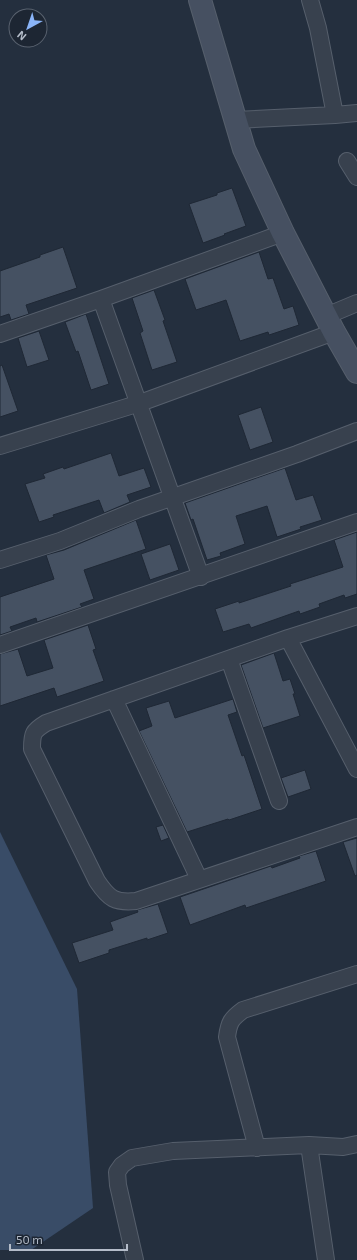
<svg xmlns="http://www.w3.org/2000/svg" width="357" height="1260" font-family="'Exo 2',sans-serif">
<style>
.water{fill:#394c67}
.building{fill:#455162;stroke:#1f2835}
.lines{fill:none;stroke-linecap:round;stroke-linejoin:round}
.street-casing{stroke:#565f6c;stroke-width:18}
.secondary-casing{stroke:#565f6c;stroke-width:24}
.street{stroke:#38414e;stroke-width:16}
.secondary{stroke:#465061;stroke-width:22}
</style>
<rect width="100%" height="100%" fill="#242f3e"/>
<path class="water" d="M0,832L77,989L93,1208L31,1250H0Z"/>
<path class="building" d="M232,188L246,226L224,234L225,235L203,243L189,204L217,195V193Z
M63,247L77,288L26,305L29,314L11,320L9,314L0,317V271L40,257V255Z
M259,252L268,279L273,278L284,309L293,306L299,325L269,335L268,332L240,341L226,300L196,310L185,279Z
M154,290L165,320L163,321L177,362L152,370L140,333L143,331L132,298Z
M86,314L109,384L91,390L78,351L76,352L65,322Z
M39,331L49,360L27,367L18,338Z
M2,365L18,411L0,417V366Z
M261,407L273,442L250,450L238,415Z
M111,453L119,476L144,468L151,487L127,495L130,502L104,513L99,500L53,515L54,517L39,522L25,484L45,478L43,474L63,467L64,469Z
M285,468L296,500L313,495L322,520L300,527L301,529L277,537L267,506L236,516L245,544L220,553L221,556L207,560L193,519L191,520L185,503Z
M136,520L146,549L84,570L94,599L80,604L82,607L37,622L36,618L10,627L12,631L0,635V597L54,579L46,555L64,550Z
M357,532V594L345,598L344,595L319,604L320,607L300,614L299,611L251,628L249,624L223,632L215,609L239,601V603L291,586L290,584L343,567L334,540Z
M170,544L179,570L150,580L141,554Z
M88,625L96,649L93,650L104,681L57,697L54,688L0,706V654L18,649L27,676L53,668L44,640Z
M274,653L283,681L290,679L295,694H293L300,716L263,728L241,665Z
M233,699L237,712L228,715L242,756L244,755L262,809L229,820L228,819L187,832L139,731L152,726L146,708L169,701L175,718Z
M305,770L311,789L288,797L281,778Z
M163,825L169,838L161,841L156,827Z
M357,838V875L355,876L343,842Z
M316,851L326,881L246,908L245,905L190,925L180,897L271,866L272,868L300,858L299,856Z
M158,904L168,933L147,940V938L109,950V953L79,963L72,943L113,930L110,922L138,912L137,910Z"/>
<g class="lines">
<defs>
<path id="street" d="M310,0L318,28L335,115
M236,120L335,115L357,113
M347,161L357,177
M101,299L201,577
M326,316L357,303
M0,334L101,299L283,233
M0,446L140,403L334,332
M0,560L60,541L139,509L297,454L357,431
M357,616L288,638L46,723C33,731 32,733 32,749L97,881C109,899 115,903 136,901L357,827
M288,638L357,769
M0,645L357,522
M229,659L279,801
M114,699L199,879
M309,1145L343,1147L357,1144
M257,1148L227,1037C229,1022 231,1019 243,1010L357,974
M135,1260L118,1185L117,1172L122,1165L132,1158L173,1151L309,1145L326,1260"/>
<path id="secondary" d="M200,0L244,149L283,233L334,332L357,372"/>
</defs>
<use href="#street" class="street-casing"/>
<use href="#secondary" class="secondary-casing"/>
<use href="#street" class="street"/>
<use href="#secondary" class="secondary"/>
</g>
<g transform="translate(28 28) rotate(220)"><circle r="19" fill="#1d2633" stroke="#59626f"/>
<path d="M0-3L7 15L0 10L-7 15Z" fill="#8ab4f8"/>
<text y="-6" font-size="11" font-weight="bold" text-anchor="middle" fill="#b4bcc9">N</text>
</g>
<path d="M10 1244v6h117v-6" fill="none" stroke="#b4bcc9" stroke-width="2"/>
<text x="16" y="1244" font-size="12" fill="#b4bcc9" stroke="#1d2633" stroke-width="3" paint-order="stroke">50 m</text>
</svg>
